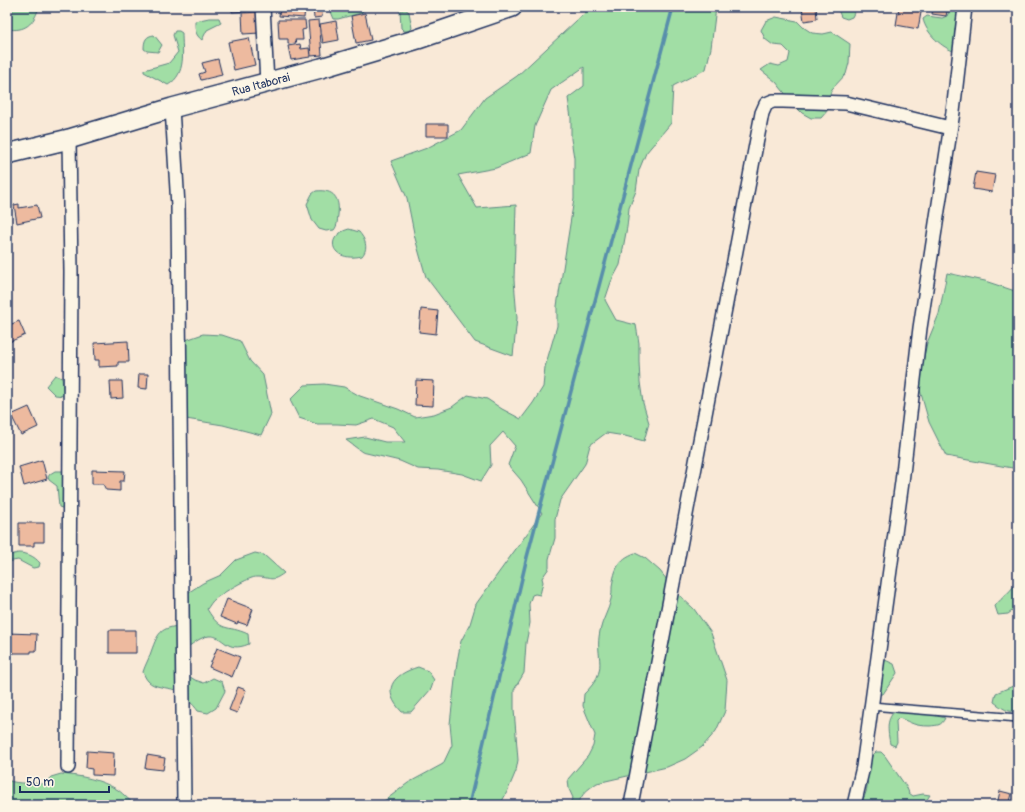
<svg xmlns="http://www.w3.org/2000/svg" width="1025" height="812" font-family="Pangolin,sans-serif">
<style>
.green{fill:#a1dea5;stroke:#5e8682}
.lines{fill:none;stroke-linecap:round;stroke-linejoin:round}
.stream{stroke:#588eab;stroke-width:3.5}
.building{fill:#edba9f;stroke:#1b2f5e}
.lane-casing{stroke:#1b2f5e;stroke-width:10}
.street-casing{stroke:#1b2f5e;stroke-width:16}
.secondary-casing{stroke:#1b2f5e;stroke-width:22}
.lane{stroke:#fcf5e5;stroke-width:7}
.street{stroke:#fcf5e5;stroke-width:13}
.secondary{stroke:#fcf5e5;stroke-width:19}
.labels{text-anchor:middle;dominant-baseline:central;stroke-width:3.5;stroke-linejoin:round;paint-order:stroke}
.street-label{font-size:12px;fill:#1b2f5e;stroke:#fcf5e5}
</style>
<rect width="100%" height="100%" fill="#f9e9d7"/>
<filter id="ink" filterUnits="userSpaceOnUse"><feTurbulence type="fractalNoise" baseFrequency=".025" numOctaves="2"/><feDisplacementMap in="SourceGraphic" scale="8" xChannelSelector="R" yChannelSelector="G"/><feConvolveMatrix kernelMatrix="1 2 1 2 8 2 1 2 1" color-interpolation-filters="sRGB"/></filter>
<g filter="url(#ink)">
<path class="green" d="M7,7H39C34,24 25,32 7,29Z
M329,7H366L361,13L338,19H334Z
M592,7H716L711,48L706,69L673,86L671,123L646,153L639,170L636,191L629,208L627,227L620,265L611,282L605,300L616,320L636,325L639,343V362L640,382L643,403L649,423L644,441L625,436L606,433L590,445L585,464L560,500L555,519V538L549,559V568L542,578L543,582L540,595L535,594L532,595L529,604L530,623L526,643L524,673L514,690V709L518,760L516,771L508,790L500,805H379L408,783L443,764L452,745L450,724L457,662L461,641L470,624L476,604L542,513L521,480L508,465L515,446L503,432L490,446L491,465L481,481L462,474L438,470L418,469L400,461L362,452L346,440L365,437L385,442H405L393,427L374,419L356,425L337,424H317L299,418L290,400L305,385L324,384L344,387L360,396L398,409L415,417L434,414L452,407L468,395L487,399L502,409L521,419L533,403L543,387L545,367L557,326V306L574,199V158L571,139V118L568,98L584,86V67L551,90L535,126L531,153L496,168L458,175L477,208L516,205L514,280L517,318L513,356L475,342L426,277L415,238L407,198L391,161L427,148L461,130L485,98L517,76L576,21Z
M837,7H857L852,17L847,19L841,17Z
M948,7H959L956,52C942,48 926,33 923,19L927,16L942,18L947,16L949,12Z
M405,9L409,12L412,28L408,31H404L401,28L400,11Z
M776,17L797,21L803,27L812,33L823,34L832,32L850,44L849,63L846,74L832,89L828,99V110L821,118H811L802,113L795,106L776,82L761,70L770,64L779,66L788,62L790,53L783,46L773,45L765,39L761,30L766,21Z
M209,18H219L221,23L207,30L202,40C195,35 195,29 195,21Z
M175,31H179L182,33C182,51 187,74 168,85L144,72V70L169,63L178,52L173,35Z
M154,35L162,45L158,52L147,51L144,49C144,40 146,36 154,35Z
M316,191C334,189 340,198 338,215C337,221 338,225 334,230L326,231L319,229L312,220L307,204L312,194Z
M349,229L359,232C365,239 369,248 362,256C331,263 323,236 349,229Z
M947,273L985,281L1018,292V469L946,456L929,422L918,383L927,343L939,314Z
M203,334L222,335L240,341L250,361L263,375L271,414L261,435L223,425L186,419L183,341Z
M55,375L62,378L64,396L55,395L46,386Z
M55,471H62L66,473L64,507L62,508L59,507L57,486L49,480L48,477L50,474Z
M18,553C27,553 34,556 40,563L39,567L33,568L18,560L7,562V556Z
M255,553L264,555L284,573C271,583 271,577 257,577C250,576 221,594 215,599C212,601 210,605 207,609C222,634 226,624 248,634L249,644C225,654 225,635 209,636C200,637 191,645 184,650L187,675L195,680L204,683L213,678L222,682L225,691L216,708L208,713L198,711C194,705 182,693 175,690C167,687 154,688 148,681C146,679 144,675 143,672C145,665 149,659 151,652C159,629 162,628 185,625L190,617L185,608L186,594L203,583L221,575L236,560Z
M635,553L645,558L660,571L678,594L694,609L711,633L727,680L725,711L716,731L710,738L702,747L685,759L667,767L597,783C588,789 581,794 578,805H568L573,798L569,789L568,779L588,756L593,746L595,735L583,706L584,694C611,668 594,659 600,631C602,620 609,610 611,599C612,595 612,590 612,586C615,569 618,559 635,553Z
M1018,580V608L1015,609L1008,614L998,615L995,606C1003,596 1011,592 1018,580Z
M885,660L894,664L897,673L883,694H880L881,666Z
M418,667L428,671L434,680L431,689L411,712H402C381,690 392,675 418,667Z
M1018,684V711C1008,713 1002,708 994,702L996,693Z
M897,710L922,712L945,718C941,726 938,725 930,726C913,726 913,723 899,718L896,721L897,742L895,746L890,744C888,732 885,717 897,710Z
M876,752H881L885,756L907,788L909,793L913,796L923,794L930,795L926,801L917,805H864L862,802C863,798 865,796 866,792C870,778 863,763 876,752Z
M61,774C81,776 100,779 118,790C124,794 131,803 137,805H7V780C19,785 32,782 44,784L51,777Z"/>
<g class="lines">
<path class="stream" d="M469,805L527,557L673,7"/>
</g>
<path class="building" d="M232,7H247V11L232,12Z
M280,7H305L304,18L279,16Z
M313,7H323L322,17L314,18Z
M802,7H816L817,19L804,21Z
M899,7H922L918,29L896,25Z
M933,7H948L946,16L932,14Z
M259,12L260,33L243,34L242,13Z
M365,13L371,40L356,43L351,16Z
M278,20H305L306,29L302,30L303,40H295L296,43L288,44V39H279Z
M319,20L322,55L311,56L308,21Z
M336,21L339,40L323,43L320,24Z
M249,38L255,65L234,70L228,42Z
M300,44L301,49L309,48L310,57L291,60L288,46Z
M218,59L222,75L201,80L199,74L205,72L202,63Z
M426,124H448V136H426Z
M976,172L995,175L992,192L973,189Z
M19,204V208L37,205L40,218L17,223L14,205Z
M421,309L438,311L436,334L419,332Z
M19,321L25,335L7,343V326Z
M128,341L129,362H118V366L99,367V360H95L94,343Z
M139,374H148L147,389L138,388Z
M416,380L434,381L433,406L415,405Z
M110,381H122L123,398L111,399Z
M29,407L38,427L21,435L11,415Z
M42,460L47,479L24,486L19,467Z
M92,470L125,471L124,481H120V491L106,490L103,484H92Z
M19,523H44V542H34V546H19Z
M227,599L253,609L247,625L238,622L237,624L220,617Z
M109,630H136V653H109Z
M7,633L37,634L36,651H31V653H7Z
M217,648L240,657L232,677L209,667Z
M238,687L246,690L237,713L229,710Z
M87,751L114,753L113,776L92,775V769L86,768Z
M147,755L165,758L163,770L145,768Z
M1000,791L1012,794L1009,805H997Z"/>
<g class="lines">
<defs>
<path id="lane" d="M871,706L1018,718"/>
<path id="street" d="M263,7L267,83
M172,108L178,206L184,805
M68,767L71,272L69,139
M631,805L762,113L766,104L773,101H783L846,103L950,128
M854,805L863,767L902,482L920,328L953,112L965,7"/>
<path id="secondary" d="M7,154L69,139L172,108L321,68L418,39L512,7"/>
</defs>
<use href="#lane" class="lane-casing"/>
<use href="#street" class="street-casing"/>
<use href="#secondary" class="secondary-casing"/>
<use href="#lane" class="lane"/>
<use href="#street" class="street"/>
<use href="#secondary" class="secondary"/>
</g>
</g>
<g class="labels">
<g class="street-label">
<text transform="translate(261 85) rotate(-15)">Rua Itaborai</text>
</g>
</g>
<rect width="1025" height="812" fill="none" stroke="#fcf5e5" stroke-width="24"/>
<rect x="12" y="12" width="1001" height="788" fill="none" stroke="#1b2f5e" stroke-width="1.5" filter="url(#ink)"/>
<path d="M20 786v6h89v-6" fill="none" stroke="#1b2f5e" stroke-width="2"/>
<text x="26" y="786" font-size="12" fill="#1b2f5e" stroke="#fcf5e5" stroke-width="3" paint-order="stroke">50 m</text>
</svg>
